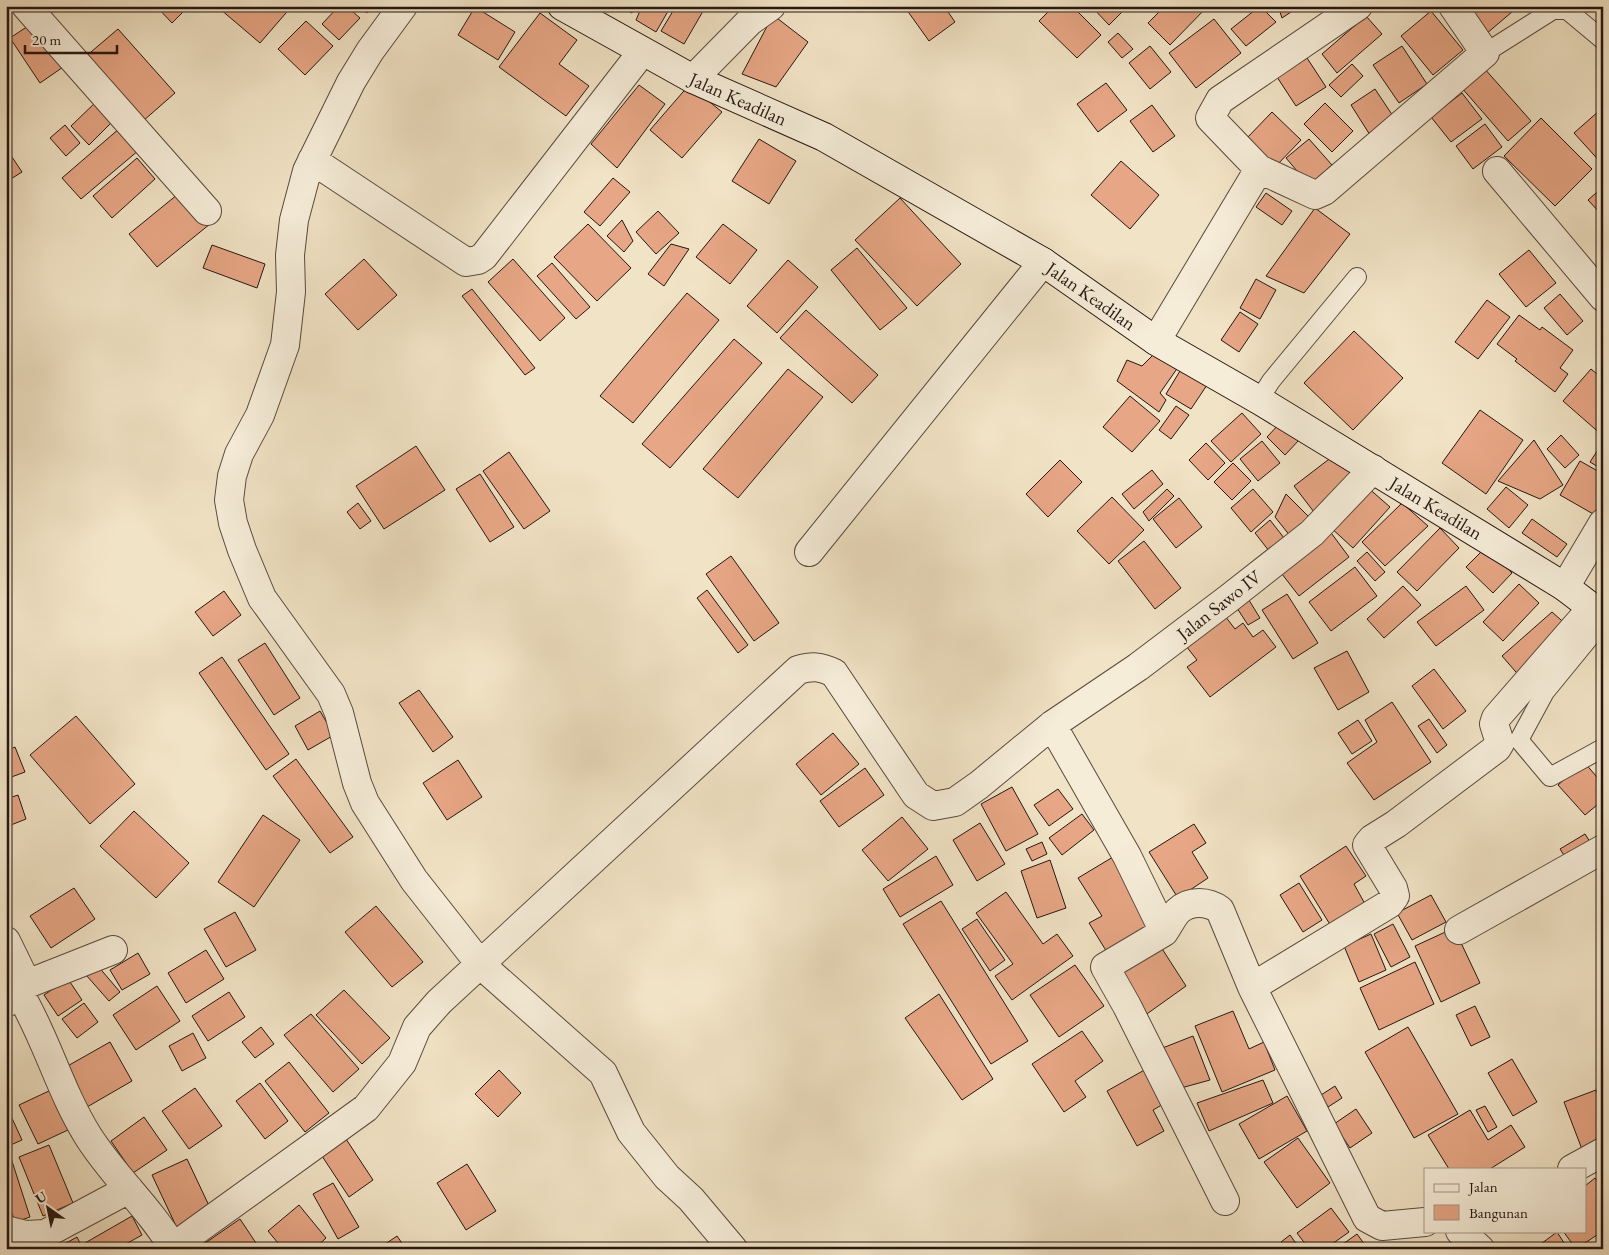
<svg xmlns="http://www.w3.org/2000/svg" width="1609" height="1255" font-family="'EB Garamond',serif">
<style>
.building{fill:#e7a685;stroke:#251712}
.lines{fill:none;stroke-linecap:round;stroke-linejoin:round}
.lane-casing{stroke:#584a3f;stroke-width:20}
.street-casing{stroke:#584a3f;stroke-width:30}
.secondary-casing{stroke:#251712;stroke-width:30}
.lane{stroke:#f6edd9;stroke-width:18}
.street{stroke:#f6edd9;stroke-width:28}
.secondary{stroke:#f6edd9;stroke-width:28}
.labels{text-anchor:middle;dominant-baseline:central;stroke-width:5;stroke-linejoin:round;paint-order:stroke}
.street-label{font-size:19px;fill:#251712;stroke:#f6edd9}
</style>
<rect width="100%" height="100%" fill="#f1e3c5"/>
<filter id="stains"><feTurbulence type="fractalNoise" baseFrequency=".004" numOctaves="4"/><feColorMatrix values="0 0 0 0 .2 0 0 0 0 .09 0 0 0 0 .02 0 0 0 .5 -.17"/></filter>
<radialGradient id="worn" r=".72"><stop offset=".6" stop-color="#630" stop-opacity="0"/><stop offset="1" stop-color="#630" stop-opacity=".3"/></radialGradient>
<path class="building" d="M156,6H189L172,23Z
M222,6H292L260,43L220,9Z
M339,6H346L360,18L339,40L322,24Z
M358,6H373L367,13Z
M378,6H391L385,15L377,8Z
M617,6H635L632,13Z
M642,6H671L656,32L636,20Z
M676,6H706L684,44L661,31Z
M904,6H944L955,22L929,41Z
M1054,6H1072L1101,35L1077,58L1039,21Z
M1091,6H1122L1125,9L1109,25Z
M1165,6H1208L1170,45L1148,23Z
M1260,6L1276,22L1246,46L1231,29Z
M1278,6H1300L1282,18Z
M1463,6H1519L1486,34Z
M475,7L515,32L498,60L458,35Z
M1431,11L1463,50L1433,75L1401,36Z
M540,13L577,40L559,64L589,86L566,116L499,67Z
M773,15L808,42L776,87L742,74Z
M1366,16L1382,34L1337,73L1322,54Z
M1214,19L1241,53L1196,88L1169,53Z
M37,20L66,65L40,83L10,38Z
M306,21L333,46L305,75L278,49Z
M118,29L175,93L143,121L85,57Z
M1118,33L1133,49L1122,58L1108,42Z
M1150,46L1171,72L1150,89L1129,63Z
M1402,46L1427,84L1399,103L1373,65Z
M1307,58L1326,87L1296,106L1277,77Z
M1352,64L1363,76L1341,97L1329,85Z
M1483,67L1531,121L1508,141L1461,87Z
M1106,83L1127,110L1098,132L1077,104Z
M639,85L665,104L617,168L591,144Z
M689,85L722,112L682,158L650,130Z
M1375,89L1395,119L1370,135L1351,105Z
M1462,93L1482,119L1451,142L1431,117Z
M99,99L117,117L89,145L71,126Z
M1325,103L1353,131L1332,152L1304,124Z
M1152,105L1175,136L1153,152L1130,121Z
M1600,110L1603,112V165L1574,133Z
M1272,112L1301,140L1275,167L1246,139Z
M1541,118L1592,169L1555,206L1504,156Z
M1485,124L1502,147L1473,169L1456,146Z
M65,125L80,143L66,156L50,138Z
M120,128L139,150L81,199L62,178Z
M759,139L796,161L769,204L732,181Z
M1309,139L1332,165L1309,185L1286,158Z
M6,148L22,172L6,182Z
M137,158L155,179L112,218L93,196Z
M1121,161L1159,195L1130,229L1091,195Z
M613,178L630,192L600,226L584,212Z
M1603,187V210L1600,213L1588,200Z
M183,190L210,224L157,267L129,234Z
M1266,193L1292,211L1282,225L1256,207Z
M900,198L961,264L917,306L855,240Z
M1315,208L1350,234L1304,293L1266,276Z
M658,211L679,233L656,254L636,232Z
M622,220L633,241L624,252L607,236Z
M588,224L631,268L597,301L554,257Z
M723,224L757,250L730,284L696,257Z
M671,244L689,249L664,286L648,274Z
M212,245L265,264L257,288L203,268Z
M857,248L907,308L880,330L831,270Z
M1529,250L1556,283L1526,307L1499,274Z
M364,259L397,295L358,330L325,294Z
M513,259L565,318L540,341L488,282Z
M788,260L818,287L777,333L747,306Z
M552,263L590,307L576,319L537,276Z
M1256,279L1276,290L1260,319L1240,308Z
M472,289L535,368L525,375L462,296Z
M687,293L719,320L633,423L600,396Z
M1560,294L1583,321L1567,335L1544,308Z
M1487,300L1510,317L1478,359L1455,342Z
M806,310L878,375L852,403L780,338Z
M1240,312L1258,324L1239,352L1221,340Z
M1519,315L1540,330L1542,327L1573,350L1560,368L1568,374L1555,392L1515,361L1517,359L1497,344Z
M1354,331L1403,378L1353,430L1304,383Z
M734,339L762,363L670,468L642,444Z
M1159,349L1181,363L1160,393L1166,400L1159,412L1117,381L1127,360L1142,366Z
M1183,366L1209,382L1191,409L1166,394Z
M788,369L823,397L738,498L703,469Z
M1591,369L1603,379V436L1563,401Z
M1130,396L1160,421L1132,452L1103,427Z
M1176,406L1189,415L1171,439L1159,430Z
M1480,410L1523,440L1486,494L1442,463Z
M1242,413L1261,434L1231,462L1211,441Z
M1281,422L1300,439L1285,455L1267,437Z
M1561,435L1579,455L1565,468L1547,449Z
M1534,440L1563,485L1540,499L1498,481Z
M1262,441L1280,463L1258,481L1240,459Z
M1603,442V470L1590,462Z
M1206,443L1225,463L1208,480L1189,460Z
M416,446L445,490L384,529L356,486Z
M1341,450L1361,476L1314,512L1294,486Z
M509,452L550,511L524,529L483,471Z
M1060,460L1082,482L1048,517L1026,494Z
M1580,461L1603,474V502L1595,515L1560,495Z
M1233,463L1251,481L1232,500L1214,482Z
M1152,470L1163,484L1134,509L1122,494Z
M480,474L514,527L490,542L456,489Z
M1366,486L1390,507L1353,548L1329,526Z
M1506,487L1528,505L1509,528L1487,509Z
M1167,489L1174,496L1149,521L1143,512Z
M1253,489L1273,512L1251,532L1231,508Z
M1286,494L1315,523L1295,542L1275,517Z
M1112,497L1144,530L1109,564L1077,531Z
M1179,498L1202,527L1176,548L1153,519Z
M358,503L371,521L360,529L347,512Z
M1402,503L1428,526L1385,566L1362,542Z
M1532,519L1567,544L1557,557L1522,533Z
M1270,520L1288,543L1273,556L1255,533Z
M1326,526L1349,557L1299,596L1275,565Z
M1440,528L1459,548L1417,591L1397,572Z
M1144,541L1181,588L1155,609L1118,561Z
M1486,547L1512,573L1493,593L1466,567Z
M1367,552L1385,572L1375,581L1357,561Z
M731,556L779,623L754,641L706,574Z
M1355,567L1377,596L1331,631L1309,602Z
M1519,584L1539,603L1503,641L1483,622Z
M1403,586L1421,605L1384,638L1367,619Z
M1466,586L1484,610L1436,646L1417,622Z
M707,590L748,645L738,653L697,598Z
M224,591L241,615L213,636L195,612Z
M1287,594L1318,643L1293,659L1262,610Z
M1247,597L1260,618L1248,625L1235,605Z
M1552,612L1569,627L1522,679L1502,656Z
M1225,616L1235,629L1243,623L1253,637L1263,630L1276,647L1210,697L1187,667L1197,660L1186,646Z
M265,643L300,698L274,715L238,660Z
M1347,651L1369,692L1338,710L1314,668Z
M222,657L289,754L266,770L199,673Z
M1434,669L1466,711L1443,729L1412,686Z
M419,690L453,737L433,752L399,703Z
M1392,702L1431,762L1374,800L1347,763L1377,742L1365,720Z
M320,711L334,735L308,750L295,726Z
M76,716L135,784L90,824L30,755Z
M1429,719L1447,745L1437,753L1418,726Z
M1358,720L1372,741L1352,754L1338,733Z
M833,733L859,764L821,795L796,764Z
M15,747L25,772L6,779V751Z
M296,759L353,837L330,853L273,776Z
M458,760L482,797L447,820L423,783Z
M1584,762L1603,784V800L1585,815L1558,785Z
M865,768L884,795L839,827L820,801Z
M1012,787L1038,834L1006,851L981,804Z
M1058,789L1073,809L1049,826L1034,805Z
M18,795L26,819L6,827V799Z
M134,811L189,863L156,898L100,846Z
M1082,814L1094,830L1062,855L1049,838Z
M263,815L300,840L254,907L218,882Z
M902,817L928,849L888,881L862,850Z
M980,823L1005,864L977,881L953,840Z
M1194,824L1206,843L1192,852L1208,878L1178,898L1149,852Z
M1585,834L1594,848L1569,863L1560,849Z
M1042,842L1047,854L1032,861L1026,849Z
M1346,846L1366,876L1354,884L1365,904L1331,926L1300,876Z
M936,856L953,885L900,917L883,889Z
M1113,857L1157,928L1110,957L1089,923L1102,916L1078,878Z
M1050,860L1066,908L1037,918L1021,871Z
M1299,883L1322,920L1303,932L1280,895Z
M74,888L95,919L51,948L30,916Z
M1006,892L1043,944L1057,934L1073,956L1012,1000L995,976L1013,964L976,913Z
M1431,895L1446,922L1412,940L1397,913Z
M941,901L1028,1041L991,1064L903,924Z
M376,906L423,962L392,987L345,932Z
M235,912L256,950L226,967L204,929Z
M977,919L1005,960L990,971L962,929Z
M1393,924L1410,957L1391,967L1374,934Z
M1454,928L1480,983L1441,1002L1415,946Z
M1371,934L1386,970L1359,982L1344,946Z
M1159,944L1186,986L1144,1016L1117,974Z
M206,950L224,979L186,1003L168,973Z
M138,953L150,974L122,990L110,970Z
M1415,962L1434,1004L1379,1030L1360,988Z
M97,965L120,992L109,1001L86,975Z
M1075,965L1104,1006L1059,1037L1030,995Z
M68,979L82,1000L58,1016L44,995Z
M157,986L180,1021L136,1050L113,1015Z
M344,990L390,1038L362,1064L316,1015Z
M229,992L245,1017L208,1041L192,1016Z
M939,994L993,1079L962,1100L905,1018Z
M84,1003L98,1022L77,1038L62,1019Z
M1475,1006L1490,1037L1471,1046L1456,1015Z
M1233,1011L1249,1049L1264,1042L1275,1070L1222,1092L1195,1026Z
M311,1014L359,1069L333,1092L284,1035Z
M261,1027L274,1044L255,1058L242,1042Z
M1408,1027L1458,1114L1414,1138L1365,1052Z
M1082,1031L1103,1061L1075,1081L1086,1097L1064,1112L1032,1064Z
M193,1033L206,1058L182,1071L169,1046Z
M1193,1036L1210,1080L1181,1088L1160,1049Z
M110,1042L132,1081L87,1107L64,1068Z
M1512,1059L1537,1102L1513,1116L1488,1073Z
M289,1062L329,1113L305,1132L265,1081Z
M1148,1068L1167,1102L1153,1110L1164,1131L1137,1146L1107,1091Z
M499,1070L521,1093L498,1117L475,1094Z
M1263,1080L1273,1103L1209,1131L1197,1103Z
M260,1083L288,1121L265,1139L236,1101Z
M1335,1086L1342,1098L1328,1107L1321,1095Z
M195,1088L222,1126L189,1149L162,1111Z
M51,1090L70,1129L38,1144L19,1105Z
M1596,1090L1603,1108V1144L1583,1152L1564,1102Z
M1287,1096L1307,1131L1259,1159L1239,1124Z
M1485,1106L1497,1127L1488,1132L1476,1110Z
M1356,1109L1372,1133L1350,1148L1334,1124Z
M1470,1110L1488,1140L1511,1125L1525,1147L1490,1169H1449L1428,1135Z
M11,1116L22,1140L6,1147V1118Z
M144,1117L167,1150L133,1173L111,1141Z
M344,1136L373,1180L349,1197L320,1153Z
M1298,1138L1330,1183L1297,1208L1264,1162Z
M49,1145L73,1203L43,1216L19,1157Z
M10,1155L30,1217L15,1222L6,1195V1156Z
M187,1159L212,1212L177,1228L152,1175Z
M467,1164L496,1211L466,1230L437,1183Z
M1595,1178L1603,1188V1231L1576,1249L1563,1231H1585V1186Z
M333,1183L359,1227L338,1239L313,1194Z
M299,1205L326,1238L314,1249H283L268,1231Z
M1331,1208L1349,1232L1325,1249H1309L1297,1233Z
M132,1216L142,1235L117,1249H88L85,1243Z
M240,1219L260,1249H198V1248Z
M1557,1232L1568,1249H1534Z
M1357,1234L1368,1249H1336Z
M1290,1235L1300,1249H1286L1281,1242Z
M397,1236L406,1249H378Z
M77,1237L83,1249H55Z"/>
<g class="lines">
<defs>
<path id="lane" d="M1485,53L1553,10H1567L1603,40
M1259,400L1271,381L1357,277
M1603,621L1545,692L1519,740L1550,777L1603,748"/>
<path id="street" d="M26,6L207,211
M403,6L370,51L351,82L307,171L294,220L290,255L291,292L285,345L260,415L239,454L232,476L229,500L233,523L242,550L262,598L331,694L339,713L357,783L365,803L414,880L480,964L603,1073L631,1132L667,1177L691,1199L733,1249
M1358,6L1220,100L1210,118L1259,169L1315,195L1324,191L1485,53L1453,6
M693,79L750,21L771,6
M312,160L466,262L478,260L484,256L642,52
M1497,171L1603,297
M1156,341L1259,169
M809,552L1043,262
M1565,587L1603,523
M1052,725L1127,856L1164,932C1169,925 1173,916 1178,911C1190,900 1208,901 1220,910L1252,987L1389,904L1395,896L1393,888L1367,845L1372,839L1396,824L1497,748L1500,743L1494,724L1496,718L1591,609
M1459,930L1603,849
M1164,932L1105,967L1127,1006L1225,1201
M6,941L27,984
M1252,987L1367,1218L1382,1226L1425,1222
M20,994L27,984L113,950
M6,1003L20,994C47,1040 60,1091 88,1136C113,1176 150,1208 174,1249
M1572,1169L1603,1152
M6,1230L26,1235L45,1234L129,1189
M1460,1231L1480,1249
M173,1247L366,1108L402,1063L417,1027L439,1002L798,670C812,666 820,666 834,673L916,795L933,806L955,802L979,785L1052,725L1138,667L1228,599L1312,533L1373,469"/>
<path id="secondary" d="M562,6L693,79L824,137L1043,262L1156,341L1259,400L1565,587L1603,616"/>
</defs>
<use href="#lane" class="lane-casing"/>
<use href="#street" class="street-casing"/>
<use href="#secondary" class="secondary-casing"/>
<use href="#lane" class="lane"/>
<use href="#street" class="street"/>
<use href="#secondary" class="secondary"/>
</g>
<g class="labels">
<g class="street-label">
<text transform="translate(738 99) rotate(24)">Jalan Keadilan</text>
<text transform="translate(1091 296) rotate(35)">Jalan Keadilan</text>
<text transform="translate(1436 508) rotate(31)">Jalan Keadilan</text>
<text transform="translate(1219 605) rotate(-38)">Jalan Sawo IV</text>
</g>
</g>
<rect width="1609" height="1255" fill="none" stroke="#f1e3c5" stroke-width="25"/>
<rect x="8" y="8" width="1594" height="1240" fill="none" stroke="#251712" stroke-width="2.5"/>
<rect x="12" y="12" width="1584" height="1230" fill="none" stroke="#251712"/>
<rect x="1424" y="1168" width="162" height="65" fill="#f6edd9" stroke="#a29789"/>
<rect x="1434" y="1184" width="25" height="8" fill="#f6edd9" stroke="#a29789"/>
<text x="1469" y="1192" font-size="15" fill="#251712">Jalan</text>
<rect x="1434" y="1205" width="25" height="15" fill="#e7a685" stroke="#a29789"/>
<text x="1469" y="1218" font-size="15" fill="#251712">Bangunan</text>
<g transform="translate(48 1208) rotate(327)" stroke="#f6edd9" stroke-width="4" paint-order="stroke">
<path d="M0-4L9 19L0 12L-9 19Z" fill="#251712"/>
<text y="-8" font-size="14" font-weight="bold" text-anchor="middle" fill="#251712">U</text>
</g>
<path d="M25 45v8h92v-8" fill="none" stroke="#251712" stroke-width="2.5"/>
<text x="32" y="45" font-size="15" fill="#251712" stroke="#f6edd9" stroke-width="4" paint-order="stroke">20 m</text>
<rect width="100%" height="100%" filter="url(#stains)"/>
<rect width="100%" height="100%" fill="url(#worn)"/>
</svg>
